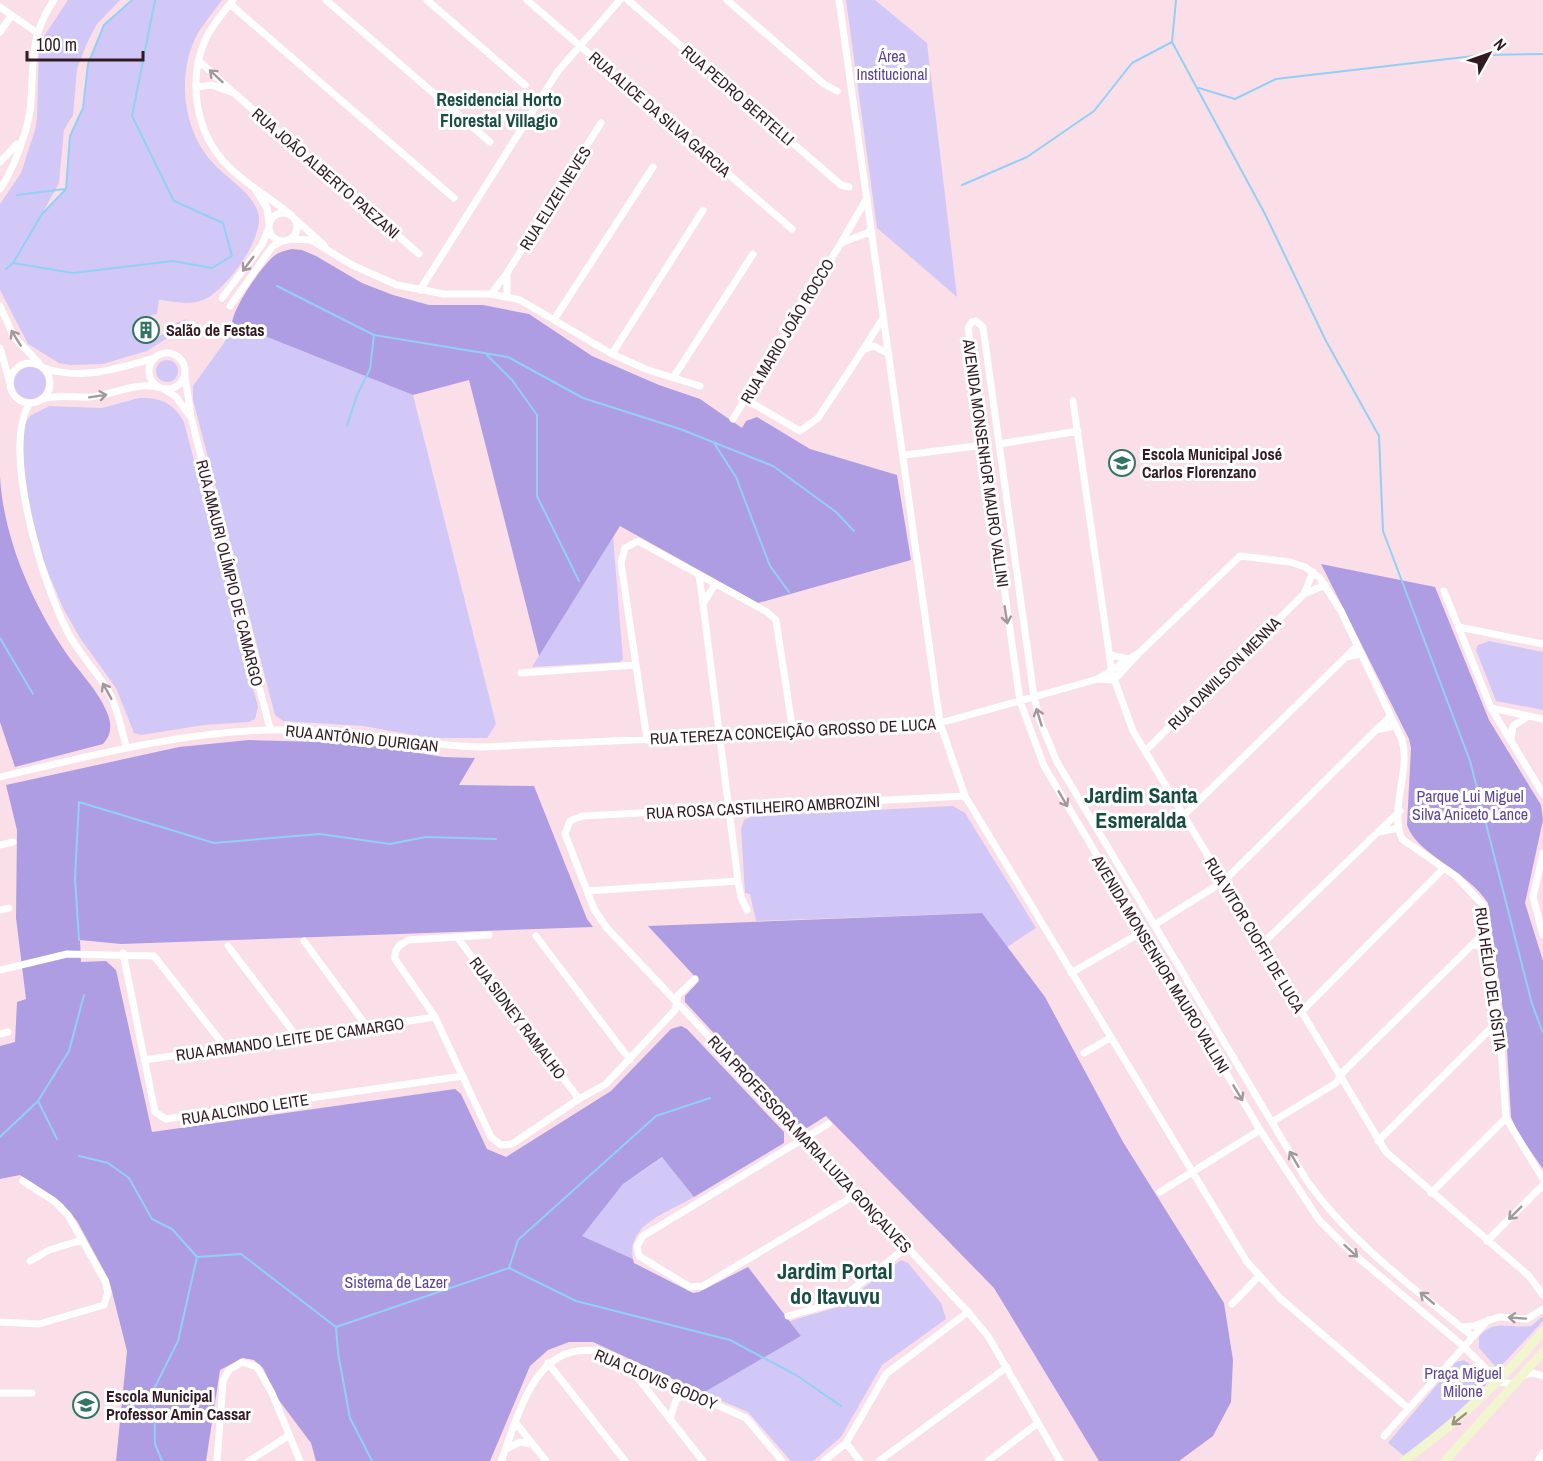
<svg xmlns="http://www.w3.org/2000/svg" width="1543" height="1461" font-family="'Archivo Narrow',sans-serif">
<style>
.green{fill:#d2c8f7}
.forest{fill:#ae9de3}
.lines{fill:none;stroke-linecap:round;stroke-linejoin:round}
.stream{stroke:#93d0f4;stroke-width:2}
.minor{stroke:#fff;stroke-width:7}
.secondary{stroke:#f1f5d0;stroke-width:9}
.oneway{stroke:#a3989c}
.oneway2{stroke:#9b9282}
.labels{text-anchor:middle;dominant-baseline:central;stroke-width:6;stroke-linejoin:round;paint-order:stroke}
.park-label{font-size:16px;fill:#5d4396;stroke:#fff}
.street-label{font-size:16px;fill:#321a23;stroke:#fff}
.poi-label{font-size:16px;font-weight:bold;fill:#321a23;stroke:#fff;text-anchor:start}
.neighbourhood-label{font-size:18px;font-weight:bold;fill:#184d41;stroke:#fff}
.district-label{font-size:22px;font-weight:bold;fill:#184d41;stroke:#fff}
</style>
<rect width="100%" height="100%" fill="#fadfe8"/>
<path class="green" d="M68,0H120L97,24L87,43L77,69L73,115L64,130L59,183L43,212L66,189L70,136L83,108L88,64L104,25L132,0H222C214,11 205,22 198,33C176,73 182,132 215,165C228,179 252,193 258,212C266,236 226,291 203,300C188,306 174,301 159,300L157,314L151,315L155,336L168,334L167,326L187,319L174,334L147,351L103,364L70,365L59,363L28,344L0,290V204L21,173L35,130L37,118L39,44Z
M846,0H875L927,43L957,297L877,228Z
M232,323L413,395L496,724L487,738H430L363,726L283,721L275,715L193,400V386L231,333Z
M156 371a11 11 0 1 1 22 0a11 11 0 1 1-22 0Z
M14 383a16 16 0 1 1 32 0a16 16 0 1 1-32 0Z
M139,398C160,397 174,403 184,422L258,707L255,719L249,722L204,725L141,735L134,733L116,688L80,638L63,608L36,544L23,491L20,437L24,424L30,416L49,406L102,408Z
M613,537L623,659L620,662L532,667Z
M1489,641L1543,652V710L1496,701L1476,650L1478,645Z
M953,806L965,813L1036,928L1007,947L981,913L756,921L750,894L745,893L741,829L744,820L752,816Z
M663,1157L694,1197C669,1212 626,1224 633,1259L581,1236L623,1184Z
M901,1260L908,1263L941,1303L946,1319L882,1365L841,1437L813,1461H791L748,1412L703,1393L801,1336L790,1321L838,1307Z
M1543,1316V1321L1502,1365L1495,1366L1479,1348V1337C1493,1318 1511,1329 1531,1326Z
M1464,1360L1482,1373L1486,1385L1448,1421L1404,1456L1388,1443L1456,1362Z"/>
<path class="forest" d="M292,249L302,250L316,256L362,283L393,295L429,305H483L529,314L592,356L659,385L700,399L742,428L746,421L757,417L810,449L897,475L911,560L758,603L620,526L539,656L469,380L413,395L232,323C234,306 261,267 274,256C279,252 286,250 292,249Z
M0,476C3,535 30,598 62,647C76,669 99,690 108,715C112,726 111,735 103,744L15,767L0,722Z
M1321,564L1435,587L1489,720L1541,805L1543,820L1525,903L1543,961V1169L1518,1133L1511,1117L1506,1032L1488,903C1468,871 1416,854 1407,825L1411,748L1409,739Z
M249,740L359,743L443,757L475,758L459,785L534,786L587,919L593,927L121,944L80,940L81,962L106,961L116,970L152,1132L455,1089L461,1094L487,1149L506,1157L611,1091L671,1029L681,1026L687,1029L784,1132V1143L694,1197L662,1157L623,1184L582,1236L633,1259L634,1263L693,1293L699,1292L748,1267L801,1336L703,1393L593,1342H569L548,1350L530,1366L490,1461H316L311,1443L278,1399L263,1368L254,1360L243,1358L220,1370L206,1461H116L127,1351L109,1280L77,1221L62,1203L20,1175L0,1179V1046L15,1042L17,1002L26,999L16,918L17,830L6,785L179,747Z
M982,913L1045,997L1123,1142L1224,1303L1233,1360L1231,1402L1213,1436L1179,1461H1099L994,1288L826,1116L807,1128L798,1124L685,1002V996L699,981L648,926Z"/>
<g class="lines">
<path class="stream" d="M1176,0L1172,42L1265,214L1326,341L1379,436L1383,531L1470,761L1532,1004L1543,1033
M1199,88L1235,99L1276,79L1482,55L1543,54
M962,185L1027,157L1094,111L1132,63L1172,42
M17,195L65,189
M13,263L73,273L173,261L212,268L232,256L223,223L174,201L132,116L155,0
M6,269L13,263L42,214L66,189L70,136L83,108L88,64L104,25L132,0
M277,286L374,335L508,357L583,398L680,429L773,466L836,512L854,531
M486,354L512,380L537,415V496L579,581
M347,426L357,395L370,369L374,335
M714,443L736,477L770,566L789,592
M0,638L33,694
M79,940L75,878L79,802L214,843L320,834L390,844L426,837L496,839
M38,1101L57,1139
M0,1137L38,1101L69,1051L84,995
M79,1156L108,1163L129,1178L152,1219L172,1229L197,1257L241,1254L336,1327L509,1268L518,1240L656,1116L710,1098
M509,1268L576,1301L730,1340L796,1375L841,1406
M336,1327L338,1353L350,1418L372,1461
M162,1461L155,1444L154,1389L178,1341L197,1257"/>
<path class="minor" d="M233,0C224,12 212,25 206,38C187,80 195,134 229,167C247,185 271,198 291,215
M326,0L490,142
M427,0L525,85
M527,0L792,229
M628,0L841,185L849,187
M727,0L824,84L837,91
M839,0L940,723L965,796L1247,1262L1280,1298L1408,1408
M230,4L454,198
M0,7L36,32
M0,32L11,16
M196,87L212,85L234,93L199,61
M234,93L419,254
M0,162L17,144
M0,189C12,173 27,132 30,111C35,68 27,39 54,0
M256,191L267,208L269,223
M867,198L841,243L872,231
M269 227a14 14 0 1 1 28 0a14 14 0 1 1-28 0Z
M296,220L324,245
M290,239L311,240L352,265L397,285L444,294H491L520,300L612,354L648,370L700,386
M507,273L601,123
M420,290L558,71L620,0
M491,294L507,273V296
M222,298L262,245L268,230
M0,306L14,337L39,363
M230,306L272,247L282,241
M555,318L653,167
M883,318L863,350L874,346L889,354
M0,348L9,380
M149 371a18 18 0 1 1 36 0a18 18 0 1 1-36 0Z
M612,354L703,210
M10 383a20 20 0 1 1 40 0a20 20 0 1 1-40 0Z
M44,368C83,381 117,368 155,358
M185,376L191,417L270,729
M673,378L753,254
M164,389L176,397L189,415
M43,399C59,394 74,398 90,397C114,395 138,380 161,388
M745,399L800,431L818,418L863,350
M1073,401L1112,673L1133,731L1386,1152L1529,1276L1543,1295
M30,403C0,447 44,591 71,638C82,657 99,674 110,694C118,710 121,728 126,746
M733,419L841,243
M999,444L1078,431
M904,455L984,445
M1313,572L1304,594L1325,585
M699,576L703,604L715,584
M1444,591L1491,708L1543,794
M703,604L738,881L741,897L747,910
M1459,627L1543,644
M1357,646L1346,657L1361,654
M1139,653L1240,556L1290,562L1305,567L1319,577L1341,611L1402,740C1411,771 1389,808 1402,839L1457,877L1483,905L1499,1020L1506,1118L1543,1179
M1110,655L1129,659L1139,653L1114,680L1098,679L1129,659
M521,673L636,665
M1491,708L1543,719
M1390,717L1376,730L1395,726
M1511,739L1513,726L1527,717
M647,740L621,563L625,548L638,541L767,612L776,620L793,732
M1145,751L1304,594
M0,777C89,756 176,733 269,730C340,727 411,745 482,747L914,727L940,723L1098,679
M965,796L582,816L570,821L565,834L594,909L606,927L968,1312L988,1336L1060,1461
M1183,816L1346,657
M1399,828L1378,832L1400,811
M0,845L13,842
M1543,853L1533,897L1543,935
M587,891L738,881
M0,910L9,908
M1154,925L1224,881L1376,730
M1486,931L1472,945L1488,947
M489,935L409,940C400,944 394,948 395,959L435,1017L491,1137L501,1145L512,1144L579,1099L606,1084L675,1010L678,995L695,979
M536,936L630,1060
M457,937L579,1099
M304,941L367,1027
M1261,945L1378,832
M228,946L298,1038
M123,953L155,1112L166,1119L463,1076
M0,970L67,954L154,956L226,1048
M1071,973L1142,932
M1301,1012L1444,868
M0,1034L8,1032
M1084,1053L1110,1038
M145,1060L435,1017
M1272,1122L1336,1083L1343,1072L1472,945
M828,1124L643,1236L637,1246L639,1256L690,1287L703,1286L857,1194
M1378,1141L1499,1020
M1160,1192L1260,1130
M1431,1193L1506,1118
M1487,1241L1543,1185
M30,1261L49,1250L82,1240
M1232,1304L1259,1276
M788,1316L835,1303L907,1247
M0,1322L39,1324L104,1305L108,1292L105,1281L68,1215L54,1201L23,1181
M1461,1327L1473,1326L1499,1317L1527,1319L1543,1309
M1472,1336C1414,1288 1351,1243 1307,1181L1057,762L1040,721L1034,697L983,327L976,321L972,322L968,328L1020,701L1044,766L1260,1130L1319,1220L1349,1250L1463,1346L1499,1382L1515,1384
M548,1363L625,1461
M630,1368L703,1461
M1524,1375L1533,1373L1543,1376
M0,1393H32
M670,1419L676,1400L687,1392
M516,1423L546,1461
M1384,1436L1488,1320
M846,1443L860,1461
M506,1449L520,1442L531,1444
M217,1461L223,1381L229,1370L242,1362L257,1367L272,1393L300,1461
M249,1461L288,1436
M501,1461C519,1415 534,1342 596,1351L746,1418L782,1461
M824,1461L846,1443L886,1374L968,1312
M879,1461L1007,1367
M988,1461L1038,1423
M1538,1461L1543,1453"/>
<path class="secondary" d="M1404,1461C1456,1423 1502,1381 1543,1331
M1445,1461L1543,1352"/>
</g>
<defs><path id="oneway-shaft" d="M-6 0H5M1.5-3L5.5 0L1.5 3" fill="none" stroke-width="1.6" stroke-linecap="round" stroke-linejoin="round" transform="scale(1.5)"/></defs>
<g class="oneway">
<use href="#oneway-shaft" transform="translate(216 76) rotate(-137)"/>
<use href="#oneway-shaft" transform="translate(248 264) rotate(127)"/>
<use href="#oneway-shaft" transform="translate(16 338) rotate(-122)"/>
<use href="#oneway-shaft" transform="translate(98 396) rotate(-9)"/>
<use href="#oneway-shaft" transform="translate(1006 615) rotate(81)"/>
<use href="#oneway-shaft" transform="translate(107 691) rotate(-119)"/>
<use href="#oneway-shaft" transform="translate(1039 717) rotate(-107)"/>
<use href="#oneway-shaft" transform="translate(1063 799) rotate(60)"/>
<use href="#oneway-shaft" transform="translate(1238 1093) rotate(59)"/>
<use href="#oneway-shaft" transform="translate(1294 1159) rotate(-120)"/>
<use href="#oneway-shaft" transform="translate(1515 1213) rotate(135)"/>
<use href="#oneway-shaft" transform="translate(1351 1251) rotate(42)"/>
<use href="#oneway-shaft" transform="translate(1427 1298) rotate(-140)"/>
<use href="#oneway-shaft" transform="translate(1517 1318) rotate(-176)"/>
</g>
<use class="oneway2" href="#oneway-shaft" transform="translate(1459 1419) rotate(141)"/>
<defs>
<symbol id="building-ring" viewBox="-11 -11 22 22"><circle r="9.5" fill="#fff" stroke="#337465" stroke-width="1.5"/><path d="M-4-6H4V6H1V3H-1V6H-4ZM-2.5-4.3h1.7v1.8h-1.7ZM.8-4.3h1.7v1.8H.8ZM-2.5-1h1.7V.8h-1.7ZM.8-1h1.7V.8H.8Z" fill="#337465"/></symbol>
<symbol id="school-ring" viewBox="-11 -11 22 22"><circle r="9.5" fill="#fff" stroke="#337465" stroke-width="1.5"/><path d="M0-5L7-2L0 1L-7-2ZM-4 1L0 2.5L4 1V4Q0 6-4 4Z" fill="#337465"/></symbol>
</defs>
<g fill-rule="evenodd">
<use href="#building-ring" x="131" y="315" width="30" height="30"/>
<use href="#school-ring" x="1107" y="448" width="30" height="30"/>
<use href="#school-ring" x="71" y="1390" width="30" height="30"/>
</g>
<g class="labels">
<g class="park-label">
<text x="892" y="56">Área<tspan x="892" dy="18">Institucional</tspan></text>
<text x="1470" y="796">Parque Lui Miguel<tspan x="1470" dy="18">Silva Aniceto Lance</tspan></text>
<text x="396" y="1282">Sistema de Lazer</text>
<text x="1463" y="1373">Praça Miguel<tspan x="1463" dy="18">Milone</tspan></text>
</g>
<g class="street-label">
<text transform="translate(738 95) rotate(41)">RUA PEDRO BERTELLI</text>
<text transform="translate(660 114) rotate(41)">RUA ALICE DA SILVA GARCIA</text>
<text transform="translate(326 173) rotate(41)">RUA JOÃO ALBERTO PAEZANI</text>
<text transform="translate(555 198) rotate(-58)">RUA ELIZEI NEVES</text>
<text transform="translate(787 331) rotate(-59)">RUA MARIO JOÃO ROCCO</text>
<text transform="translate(986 463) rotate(82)">AVENIDA MONSENHOR MAURO VALLINI</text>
<text transform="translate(230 573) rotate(76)">RUA AMAURI OLÍMPIO DE CAMARGO</text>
<text transform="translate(1224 673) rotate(-45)">RUA DAWILSON MENNA</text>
<text transform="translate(793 731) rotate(-3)">RUA TEREZA CONCEIÇÃO GROSSO DE LUCA</text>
<text transform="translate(362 738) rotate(6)">RUA ANTÔNIO DURIGAN</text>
<text transform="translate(763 807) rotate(-3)">RUA ROSA CASTILHEIRO AMBROZINI</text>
<text transform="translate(1255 935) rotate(59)">RUA VITOR CIOFFI DE LUCA</text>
<text transform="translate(1161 964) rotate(59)">AVENIDA MONSENHOR MAURO VALLINI</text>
<text transform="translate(1491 979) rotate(82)">RUA HÉLIO DEL CÍSTIA</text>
<text transform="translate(518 1018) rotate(53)">RUA SIDNEY RAMALHO</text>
<text transform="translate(290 1039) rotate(-8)">RUA ARMANDO LEITE DE CAMARGO</text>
<text transform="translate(245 1109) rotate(-9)">RUA ALCINDO LEITE</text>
<text transform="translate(810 1144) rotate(47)">RUA PROFESSORA MARIA LUIZA GONÇALVES</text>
<text transform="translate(656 1379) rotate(23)">RUA CLOVIS GODOY</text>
</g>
<g class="poi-label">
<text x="166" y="330">Salão de Festas</text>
<text x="1142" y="454">Escola Municipal José<tspan x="1142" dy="18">Carlos Florenzano</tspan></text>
<text x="106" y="1396">Escola Municipal<tspan x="106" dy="18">Professor Amin Cassar</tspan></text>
</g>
<g class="neighbourhood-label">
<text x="499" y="99">Residencial Horto<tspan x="499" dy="21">Florestal Villagio</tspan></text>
</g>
<g class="district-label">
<text x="1141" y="795">Jardim Santa<tspan x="1141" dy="25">Esmeralda</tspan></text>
<text x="835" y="1271">Jardim Portal<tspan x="835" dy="25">do Itavuvu</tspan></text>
</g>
</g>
<g transform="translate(1489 54) rotate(50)" stroke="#ffffff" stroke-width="4.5" paint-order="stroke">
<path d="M0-4.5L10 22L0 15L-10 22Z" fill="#321a23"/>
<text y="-9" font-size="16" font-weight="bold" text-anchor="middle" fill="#321a23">N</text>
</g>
<path d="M27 51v9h116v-9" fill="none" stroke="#321a23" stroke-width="3"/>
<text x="36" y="51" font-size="18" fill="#321a23" stroke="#ffffff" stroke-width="4.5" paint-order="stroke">100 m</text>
</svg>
